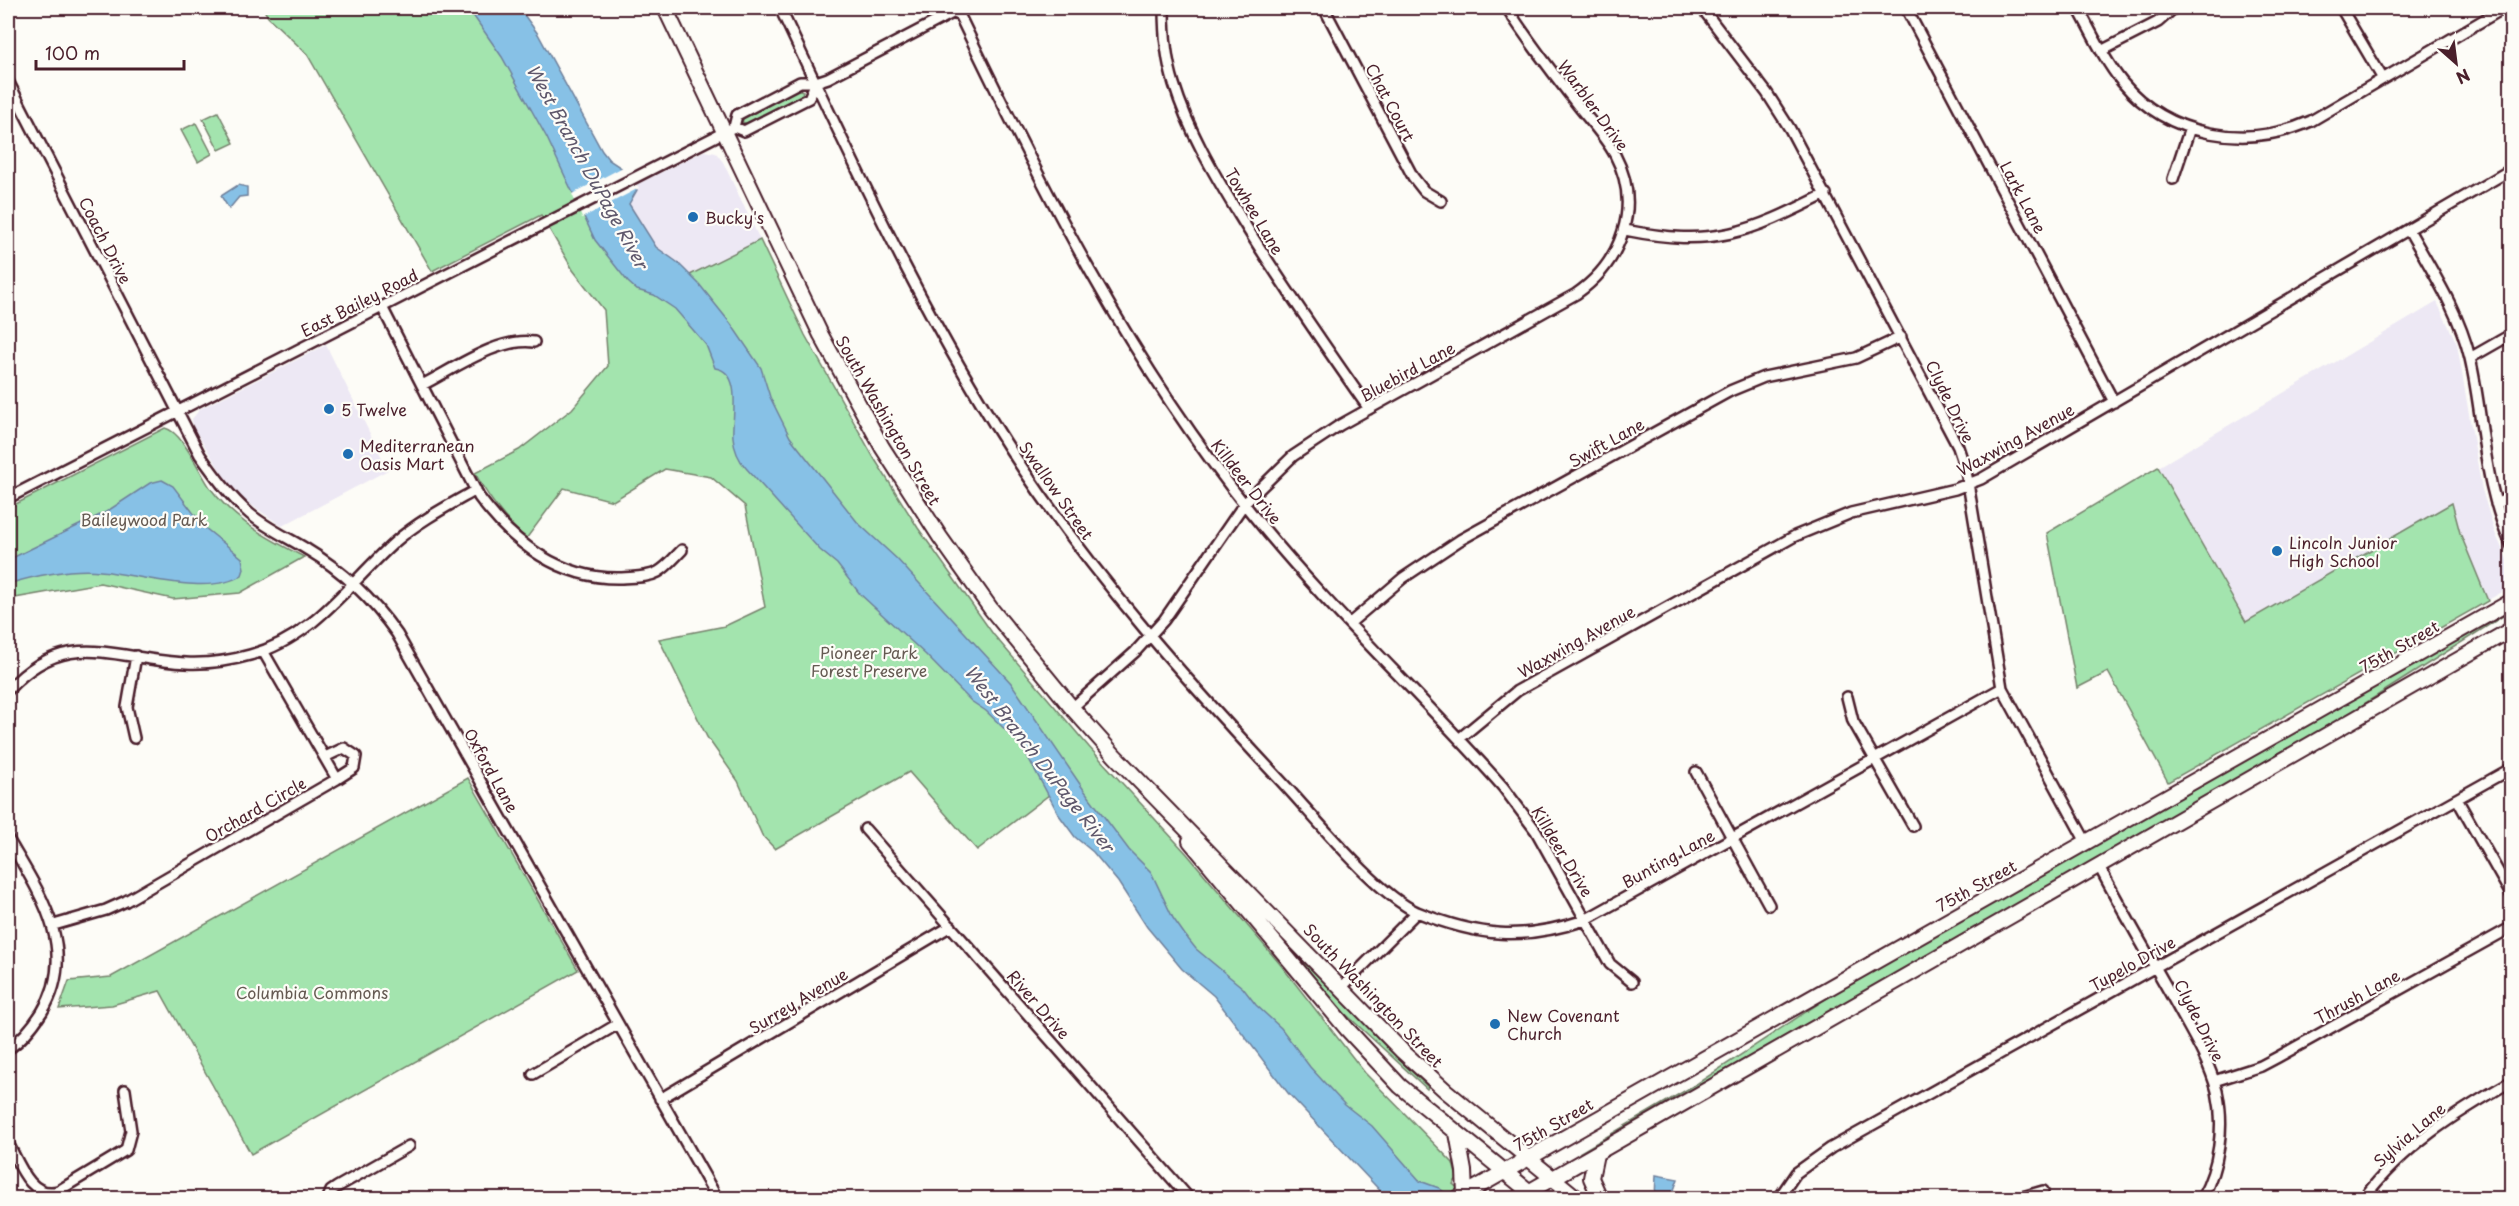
<svg xmlns="http://www.w3.org/2000/svg" width="2519" height="1206" font-family="'Playpen Sans',sans-serif">
<style>
.built{fill:#ede8f4}
.green{fill:#a3e4ae;stroke:#76826c;stroke-width:1.5}
.water{fill:#87c1e6;stroke:#6f809b;stroke-width:1.5}
.pier{fill:#fdfcf7}
.lines{fill:none;stroke-linecap:round;stroke-linejoin:round}
.street-casing{stroke:#4a1f2b;stroke-width:14}
.secondary-casing{stroke:#4a1f2b;stroke-width:18}
.street{stroke:#fdfcf7;stroke-width:9}
.secondary{stroke:#fdfcf7;stroke-width:14}
.poi-dot{fill:#1f6fb2;stroke:#fdfcf7;stroke-width:2}
.labels{text-anchor:middle;dominant-baseline:central;stroke-width:4.5;stroke-linejoin:round;paint-order:stroke}
.street-label{font-size:16px;fill:#4a1f2b;stroke:#fdfcf7}
.poi-label{font-size:16px;fill:#4a1f2b;stroke:#fdfcf7;text-anchor:start}
.park-label{font-size:16px;fill:#655a52;stroke:#fdfcf7}
.water-label{font-size:18px;font-style:italic;fill:#5f586c;stroke:#fdfcf7}
</style>
<rect width="100%" height="100%" fill="#fdfcf7"/>
<filter id="ink" filterUnits="userSpaceOnUse"><feTurbulence type="fractalNoise" baseFrequency=".0167" numOctaves="2"/><feDisplacementMap in="SourceGraphic" scale="12" xChannelSelector="R" yChannelSelector="G"/><feConvolveMatrix kernelMatrix="1 2 1 2 8 2 1 2 1" color-interpolation-filters="sRGB"/></filter>
<g filter="url(#ink)">
<path class="built" d="M704,151L716,153L723,162L760,240L690,275L656,247L629,204L637,190L634,186Z
M2437,302L2457,344L2482,490L2495,533L2511,568V587L2168,782L2108,672L2077,688L2047,533Z
M326,345L388,470L282,526L244,500L223,475L193,427L192,419L200,409Z"/>
<path class="green" d="M263,8H498L643,270L690,275L760,240L805,335L874,458L918,528L993,634L1089,747L1187,854L1280,964L1365,1073L1453,1163L1457,1178L1453,1184L1469,1198H1411L1189,960L1062,785L977,850L909,772L775,849L762,835L738,781L707,737L659,639L725,626L765,607L745,506L711,477L665,469L613,501L564,488L526,539C504,519 489,499 475,473L519,450L572,409L608,366L604,310L573,270L541,215L432,271L307,54L268,17Z
M797,89L803,91L801,97L748,124L742,122L744,117Z
M218,112L234,143L219,150L203,119Z
M196,123L212,154L198,162L181,130Z
M165,428C183,432 200,474 211,489C236,522 269,539 304,557L240,593L173,599L100,583L15,598L8,605V508Z
M2158,467L2246,622L2452,503L2460,533L2488,601L2168,782L2108,672L2077,688L2047,533Z
M2511,608V611L2315,735L1579,1153L1698,1083L1833,994Z
M468,778L578,970L251,1154L160,991L112,1005L59,1009L69,981L111,977Z
M1253,905L1389,1050L1428,1087L1427,1089L1326,996L1250,907Z"/>
<path class="water" d="M468,8H519L538,34L602,151L609,160L623,169L637,190L629,204L656,247L677,262L699,284L731,324L761,368L770,397L790,437L858,523L897,559L1011,683L1084,790L1129,850L1151,872L1173,918L1185,935L1196,949L1243,988L1256,1005L1281,1028L1310,1067L1345,1105L1372,1126L1420,1181L1439,1188L1451,1198H1387L1288,1093L1214,996L1182,969L1147,927L1118,882L1093,852L1075,837L1059,815L1022,746L986,711L971,701L926,655L860,594L837,564L820,550L746,468C738,459 734,449 733,437C731,419 744,372 715,368L706,345L675,309L654,295L637,290L628,282L595,240L547,138L502,57Z
M238,185L247,187V196L239,197L229,209L221,196Z
M162,480L173,486L204,527L242,558L244,569L242,575C210,597 136,574 100,571C70,568 35,576 8,584V560L106,512L150,483Z
M1656,1175L1678,1179L1671,1198H1655Z"/>
<path class="pier" d="M625,166L639,188L582,218L572,194Z"/>
<g class="lines">
<defs>
<path id="street" d="M780,8C854,164 927,325 1023,469C1099,582 1188,682 1280,780C1314,816 1375,893 1417,912
M1164,8C1164,34 1166,59 1174,84C1188,130 1214,174 1239,215C1280,282 1324,345 1369,409
M1324,8L1413,177L1424,191L1441,201
M1702,8L1767,93L1790,129L1958,447L1966,471L2002,688L2086,842
M1906,8L2114,402
M2078,8C2092,33 2104,60 2122,82C2168,137 2247,150 2311,121L2504,8
M2341,8L2383,79
M957,10C1042,187 1129,362 1253,515C1330,611 1422,695 1503,787L1536,831L1610,964L1632,982
M2101,51L2158,22L2174,8
M8,81L200,455C215,476 230,497 250,514C268,529 289,538 308,550C345,572 373,600 397,634L717,1198
M734,127L744,131L809,98L816,82
M2173,179L2190,128
M1625,230C1714,248 1748,233 1826,194
M2409,230C2432,271 2459,312 2470,358C2485,423 2482,483 2512,546
M382,307L479,497C513,543 561,580 622,578C634,577 647,578 658,572C667,567 674,558 682,550
M2470,358L2512,334
M422,385C454,369 498,337 534,342
M8,498L734,127L737,115L800,82H816L828,78L962,8
M2496,504L2512,496
M1350,623L1403,578L1460,540L1730,391L1764,377L1856,358L1901,337
M8,690C67,626 115,660 186,663C208,664 229,661 250,655C314,638 348,584 395,542C419,521 448,506 476,490
M1847,697L1853,721L1913,826
M1072,708L1135,652L1164,620L1244,504L1293,456L1340,425L1576,294C1622,262 1642,206 1615,155C1605,136 1589,120 1576,103C1552,72 1528,41 1507,8
M134,738L127,707L136,656
M1459,739L1517,691L1795,536L1851,513L1955,489L1981,479L2512,169
M325,757L344,748L356,756L354,768L337,779
M1696,772L1769,905
M2457,799L2512,896
M865,829L1189,1198
M8,839C39,892 80,950 42,1012C33,1026 22,1040 8,1049
M2100,868C2124,914 2151,959 2176,1004C2191,1032 2209,1060 2217,1091C2225,1127 2219,1167 2202,1198
M54,925L106,910L126,901L337,779L263,651
M1341,988L1417,912C1479,937 1522,941 1585,920L2002,688
M533,1074L618,1024
M2214,1081L2261,1066L2278,1057L2512,927
M660,1099L951,926
M8,1143C19,1163 30,1199 58,1191L126,1150L131,1131L125,1090
M328,1198L331,1191L337,1187L409,1146
M1779,1198L1796,1173L1831,1148L2512,768
M2019,1198L2043,1191
M2364,1198C2402,1147 2457,1112 2512,1081"/>
<path id="secondary" d="M665,8L821,335L882,447L940,537L991,609L1072,708L1115,756L1402,1051L1446,1091L1577,1198
M1190,841L1347,1029L1400,1086L1537,1198
M1457,1133L1464,1171L1465,1194
M1596,1154L1591,1178L1600,1198
M1458,1198L2512,601
M1518,1198L2512,629"/>
</defs>
<use href="#street" class="street-casing"/>
<use href="#secondary" class="secondary-casing"/>
<use href="#street" class="street"/>
<use href="#secondary" class="secondary"/>
</g>
</g>
<g class="poi-dot">
<circle cx="693" cy="217" r="6"/>
<circle cx="329" cy="409" r="6"/>
<circle cx="348" cy="454" r="6"/>
<circle cx="2277" cy="551" r="6"/>
<circle cx="1495" cy="1024" r="6"/>
</g>
<g class="labels">
<g class="street-label">
<text transform="translate(1391 102) rotate(62)">Chat Court</text>
<text transform="translate(1594 105) rotate(54)">Warbler Drive</text>
<text transform="translate(2024 197) rotate(62)">Lark Lane</text>
<text transform="translate(1255 211) rotate(59)">Towhee Lane</text>
<text transform="translate(106 240) rotate(63)">Coach Drive</text>
<text transform="translate(359 302) rotate(-27)">East Bailey Road</text>
<text transform="translate(1407 371) rotate(-29)">Bluebird Lane</text>
<text transform="translate(1951 401) rotate(64)">Clyde Drive</text>
<text transform="translate(889 420) rotate(60)">South Washington Street</text>
<text transform="translate(2015 439) rotate(-29)">Waxwing Avenue</text>
<text transform="translate(1606 442) rotate(-29)">Swift Lane</text>
<text transform="translate(1247 481) rotate(52)">Killdeer Drive</text>
<text transform="translate(1057 490) rotate(55)">Swallow Street</text>
<text transform="translate(1576 641) rotate(-29)">Waxwing Avenue</text>
<text transform="translate(2399 646) rotate(-30)">75th Street</text>
<text transform="translate(492 770) rotate(61)">Oxford Lane</text>
<text transform="translate(255 809) rotate(-30)">Orchard Circle</text>
<text transform="translate(1563 851) rotate(59)">Killdeer Drive</text>
<text transform="translate(1668 858) rotate(-29)">Bunting Lane</text>
<text transform="translate(1976 885) rotate(-29)">75th Street</text>
<text transform="translate(2132 963) rotate(-29)">Tupelo Drive</text>
<text transform="translate(1374 995) rotate(46)">South Washington Street</text>
<text transform="translate(2357 996) rotate(-29)">Thrush Lane</text>
<text transform="translate(798 1000) rotate(-31)">Surrey Avenue</text>
<text transform="translate(1039 1004) rotate(49)">River Drive</text>
<text transform="translate(2200 1020) rotate(63)">Clyde Drive</text>
<text transform="translate(1553 1124) rotate(-30)">75th Street</text>
<text transform="translate(2409 1134) rotate(-41)">Sylvia Lane</text>
</g>
<g class="poi-label">
<text x="705" y="217">Bucky's</text>
<text x="341" y="409">5 Twelve</text>
<text x="360" y="445">Mediterranean<tspan x="360" dy="18">Oasis Mart</tspan></text>
<text x="2289" y="542">Lincoln Junior<tspan x="2289" dy="18">High School</tspan></text>
<text x="1507" y="1015">New Covenant<tspan x="1507" dy="18">Church</tspan></text>
</g>
<g class="park-label">
<text x="144" y="519">Baileywood Park</text>
<text x="869" y="652">Pioneer Park<tspan x="869" dy="18">Forest Preserve</tspan></text>
<text x="312" y="992">Columbia Commons</text>
</g>
<g class="water-label">
<text transform="translate(588 166) rotate(61)">West Branch DuPage River</text>
<text transform="translate(1040 758) rotate(52)">West Branch DuPage River</text>
</g>
</g>
<rect width="2519" height="1206" fill="none" stroke="#fdfcf7" stroke-width="30"/>
<rect x="15" y="15" width="2489" height="1176" fill="none" stroke="#4a1f2b" stroke-width="2" filter="url(#ink)"/>
<g transform="translate(2456 63) rotate(152)" stroke="#fdfcf7" stroke-width="4.5" paint-order="stroke">
<path d="M0-4.5L10 22L0 15L-10 22Z" fill="#4a1f2b"/>
<text y="-9" font-size="16" font-weight="bold" text-anchor="middle" fill="#4a1f2b">N</text>
</g>
<path d="M36 60v9h148v-9" fill="none" stroke="#4a1f2b" stroke-width="3"/>
<text x="45" y="60" font-size="18" fill="#4a1f2b" stroke="#fdfcf7" stroke-width="4.5" paint-order="stroke">100 m</text>
</svg>
